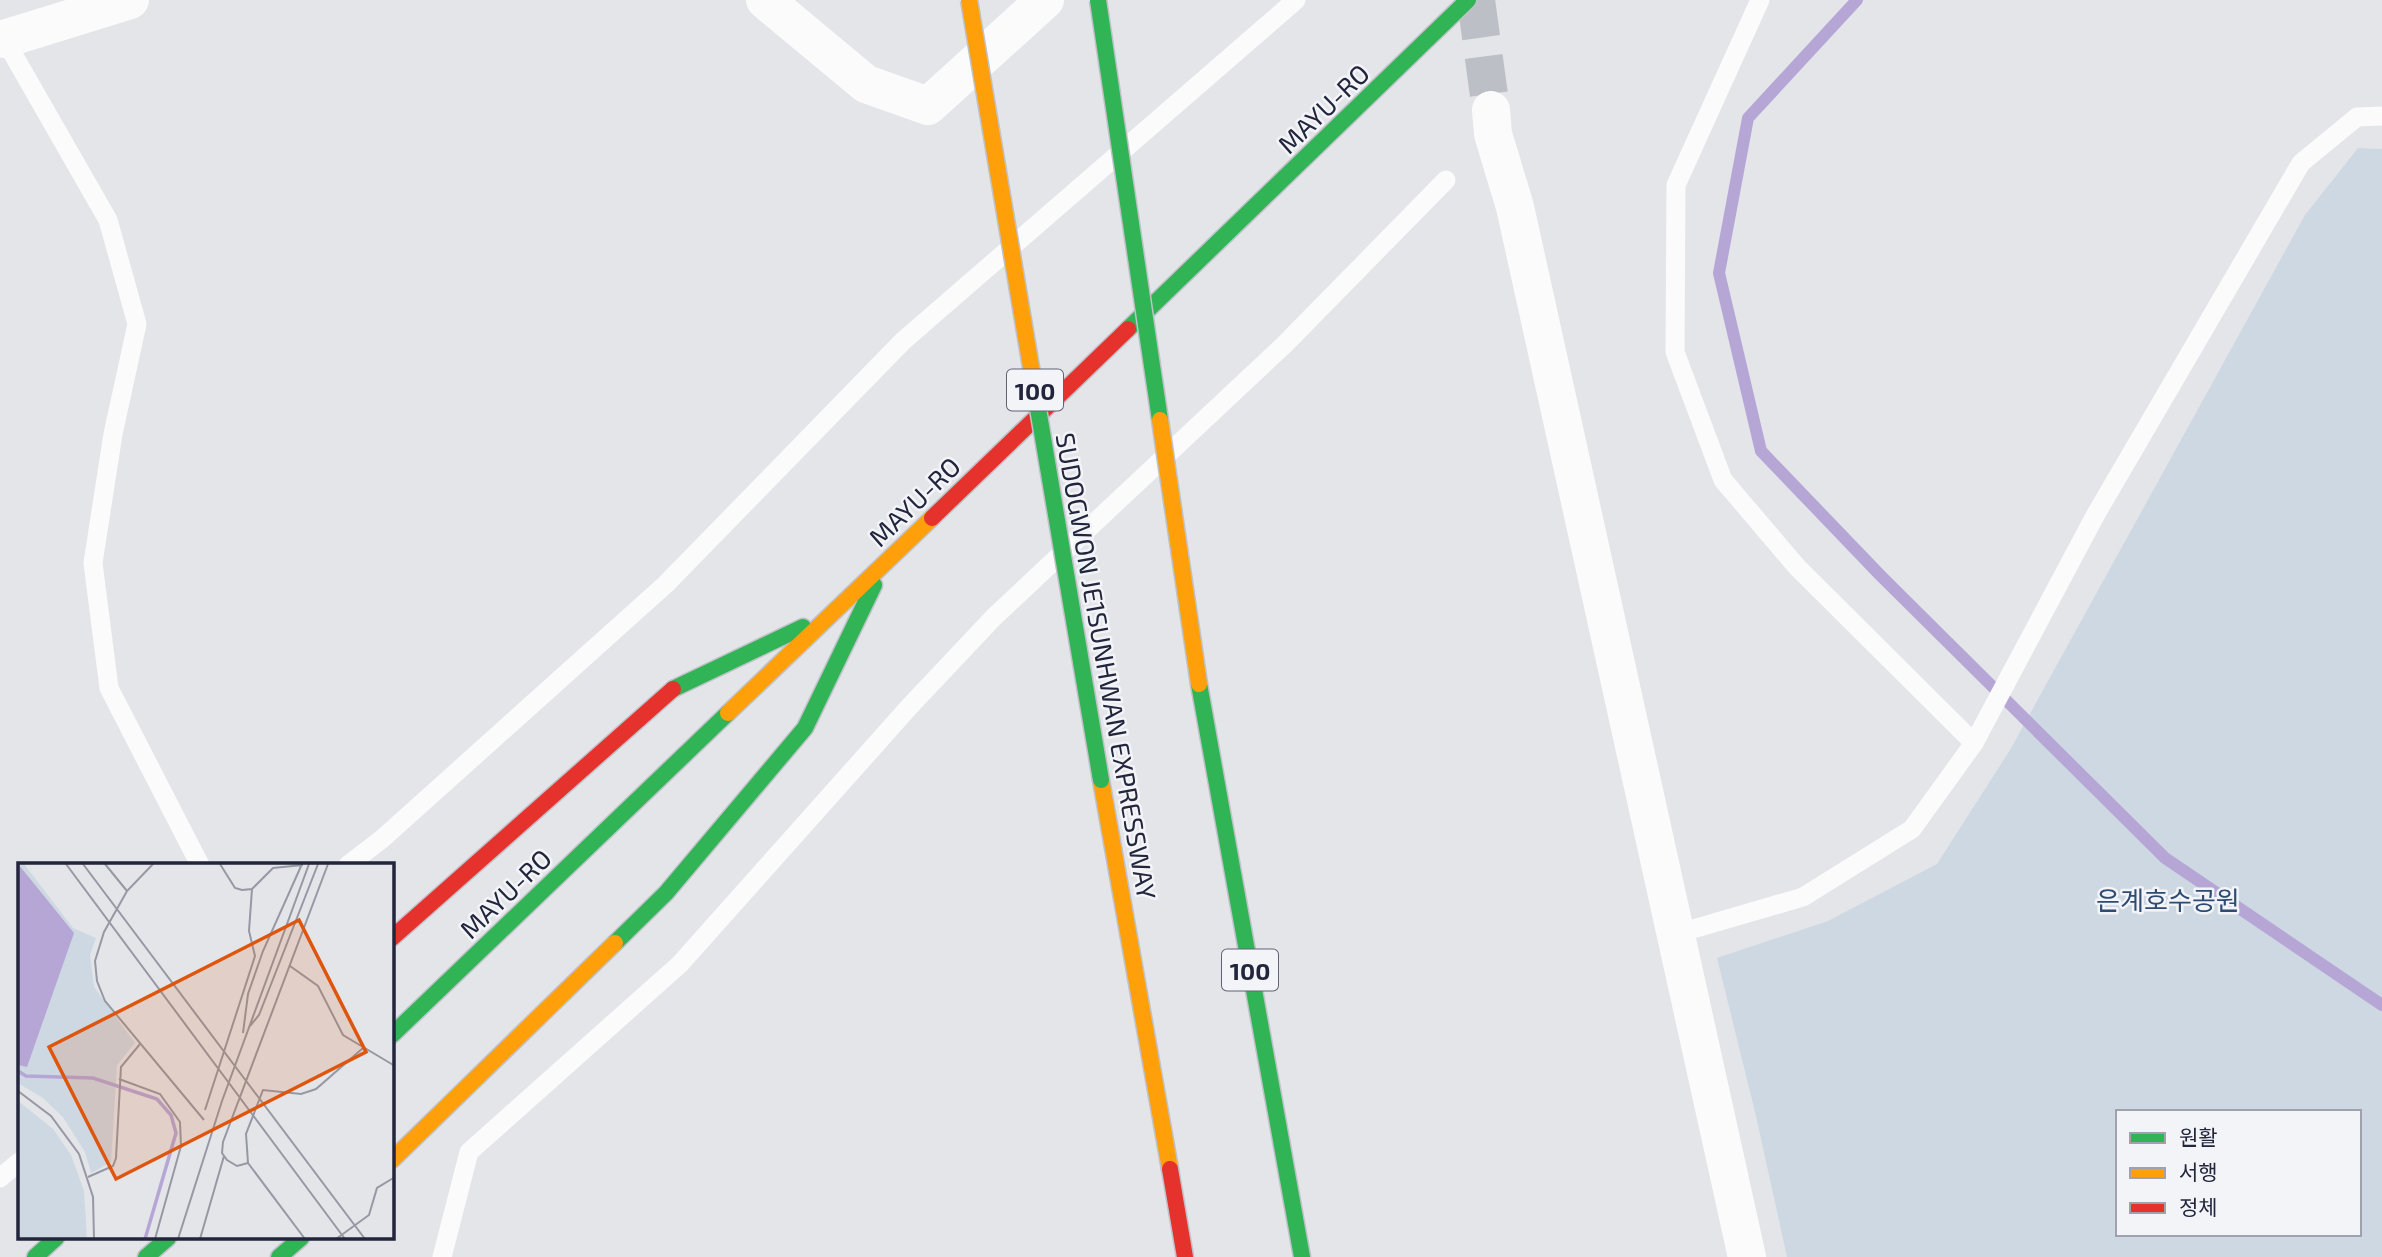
<svg xmlns="http://www.w3.org/2000/svg" width="2382" height="1257" font-family="'Exo 2','Noto Sans KR',sans-serif">
<style>
.green{fill:#cdd8e2;fill-rule:evenodd}
.lines{fill:none;stroke-linecap:round;stroke-linejoin:round}
.stream{stroke:#b6a6d6;stroke-width:12}
.street-tunnel{stroke:#bcbfc6;stroke-width:38;stroke-dasharray:38 19;stroke-linecap:butt}
.fast-casing{stroke:#c0c2c9;stroke-width:19}
.slow-casing{stroke:#c0c2c9;stroke-width:19}
.jam-casing{stroke:#c0c2c9;stroke-width:19}
.lane{stroke:#fbfbfc;stroke-width:19}
.street{stroke:#fbfbfc;stroke-width:38}
.fast{stroke:#30b455;stroke-width:16}
.slow{stroke:#ff9f0a;stroke-width:16}
.jam{stroke:#e5322d;stroke-width:16}
.fast-bridge-casing{stroke:#c0c2c8;stroke-width:19;stroke-linecap:butt}
.slow-bridge-casing{stroke:#c0c2c8;stroke-width:19;stroke-linecap:butt}
.fast-bridge{stroke:#30b455;stroke-width:16}
.slow-bridge{stroke:#ff9f0a;stroke-width:16}
.labels{text-anchor:middle;dominant-baseline:central;stroke-width:5;stroke-linejoin:round;paint-order:stroke}
.shield{fill:#f2f4f8;stroke:#606374;stroke-width:2}
.shield-label{font-size:24px;font-weight:bold;fill:#22253b}
.street-label{font-size:26px;fill:#22253b;stroke:#f2f4f8}
.park-label{font-size:26px;fill:#2e4b71;stroke:#f2f4f8}
.inset-river{fill:none;stroke:#b6a6d6;stroke-width:3.5}
.inset-road{fill:none;stroke:#9698a3;stroke-width:2}
.view{fill:#de560e;fill-opacity:0.15;stroke:#de560e;stroke-width:3.5}
.inset-edge{fill:none;stroke:#22253b;stroke-width:3.5}
</style>
<rect width="100%" height="100%" fill="#e3e5e9"/>
<path class="green" d="M2358,148L2382,149V1257H1787L1756,1116L1717,958L1828,921L1937,864L2010,750L2305,215ZM2118,1112H2359V1234H2118Z"/>
<g class="lines">
<path class="stream" d="M1857,0L1748,118L1719,273L1761,451L1880,575L2165,858L2382,1005"/>
<path class="street-tunnel" d="M1476,0L1491,110"/>
<defs>
<path id="fast" d="M1128,329L1468,0
M1199,684L1302,1257
M673,689L803,627
M615,943L666,893L805,728L874,585
M392,1035L728,713
M35,1257L56,1238
M146,1257L168,1238
M279,1257L301,1238"/>
<path id="slow" d="M728,713L932,518
M1101,780L1170,1169
M392,1160L615,943"/>
<path id="jam" d="M932,518L1128,329
M392,938L673,689
M1170,1169L1185,1257"/>
</defs>
<use href="#fast" class="fast-casing"/>
<use href="#slow" class="slow-casing"/>
<use href="#jam" class="jam-casing"/>
<path class="lane" d="M1760,0L1676,185L1675,352L1723,480L1797,567L1974,743
M2,35L108,220L137,324L113,434L93,563L109,688L200,865
M348,865L382,839L666,584L903,341L1296,0
M1676,934L1803,897L1912,829L1974,743L2096,514L2301,163L2357,117L2382,116
M0,1178L19,1162
M442,1257L469,1152L680,964L910,706L994,617L1285,344L1446,180"/>
<path class="street" d="M765,0L866,84L928,106L1045,0
M4,39L130,0
M1491,110L1493,134L1515,207L1747,1257"/>
<use href="#fast" class="fast"/>
<use href="#slow" class="slow"/>
<use href="#jam" class="jam"/>
<defs>
<path id="fast-bridge" d="M1098,0L1160,420
M1033,379L1101,780"/>
<path id="slow-bridge" d="M969,0L1033,379
M1160,420L1199,684"/>
</defs>
<use href="#fast-bridge" class="fast-bridge-casing"/>
<use href="#slow-bridge" class="slow-bridge-casing"/>
<use href="#fast-bridge" class="fast-bridge"/>
<use href="#slow-bridge" class="slow-bridge"/>
</g>
<g class="labels">
<g class="shield">
<rect x="1007" y="369.5" width="56" height="41" rx="5"/>
<rect x="1222" y="949.5" width="56" height="41" rx="5"/>
</g>
<g class="shield-label">
<text x="1035" y="390">100</text>
<text x="1250" y="970">100</text>
</g>
<g class="street-label">
<text transform="translate(1323 108) rotate(-44)">MAYU-RO</text>
<text transform="translate(914 501) rotate(-44)">MAYU-RO</text>
<text transform="translate(1107 666) rotate(80)">SUDOGWON JE1SUNHWAN EXPRESSWAY</text>
<text transform="translate(505 893) rotate(-44)">MAYU-RO</text>
</g>
<g class="park-label">
<text x="2168" y="899">은계호수공원</text>
</g>
</g>
<g transform="translate(18 863)">
<rect width="376" height="376" fill="#e3e5e9"/>
<path d="M0,1H6L55,65L78,75L72,92L76,124L117,180L99,202L93,299L73,310L67,289L45,254L25,235L0,220ZM0,238L35,266L53,292L66,328L69,376H0Z" fill="#cdd8e2"/>
<path d="M0,1L56,70L9,204L0,202Z" fill="#b6a6d6"/>
<path class="inset-river" d="M0,208L8,213L75,215L139,236L153,252L158,270L127,376"/>
<path class="inset-road" d="M48,1L327,376M65,1L347,376M87,1L109,28M135,1L109,28L86,69L77,98L79,118L87,138L186,257M202,1L217,25L224,27L234,26L255,5L285,2M272,103L300,123L325,172L377,203M232,163L241,152L300,1M225,170L230,131L245,88L284,1M101,216L142,231L162,259L163,283L137,376M0,228L33,253L61,291L75,334L76,376M187,247L237,93L231,68L234,26M230,300L219,303L209,297L204,290L205,279L310,1M70,314L95,303L98,295L103,204L122,181M160,376L204,238L291,1M182,376L206,293M287,376L230,300L228,271L245,227L283,231L298,226L345,185M318,376L351,352L359,325L377,314"/>
<path class="view" d="M281,57L348,189L98,316L31,184Z"/>
<rect width="376" height="376" class="inset-edge"/>
</g>
<rect x="2116" y="1110" width="245" height="126" fill="#f2f4f8" stroke="#9fa1ac" stroke-width="2"/>
<rect x="2130" y="1133" width="35" height="10" fill="#30b455" stroke="#9fa1ac" stroke-width="2"/>
<text x="2179" y="1145" font-size="21" fill="#22253b">원활</text>
<rect x="2130" y="1168" width="35" height="10" fill="#ff9f0a" stroke="#9fa1ac" stroke-width="2"/>
<text x="2179" y="1180" font-size="21" fill="#22253b">서행</text>
<rect x="2130" y="1203" width="35" height="10" fill="#e5322d" stroke="#9fa1ac" stroke-width="2"/>
<text x="2179" y="1215" font-size="21" fill="#22253b">정체</text>
</svg>
